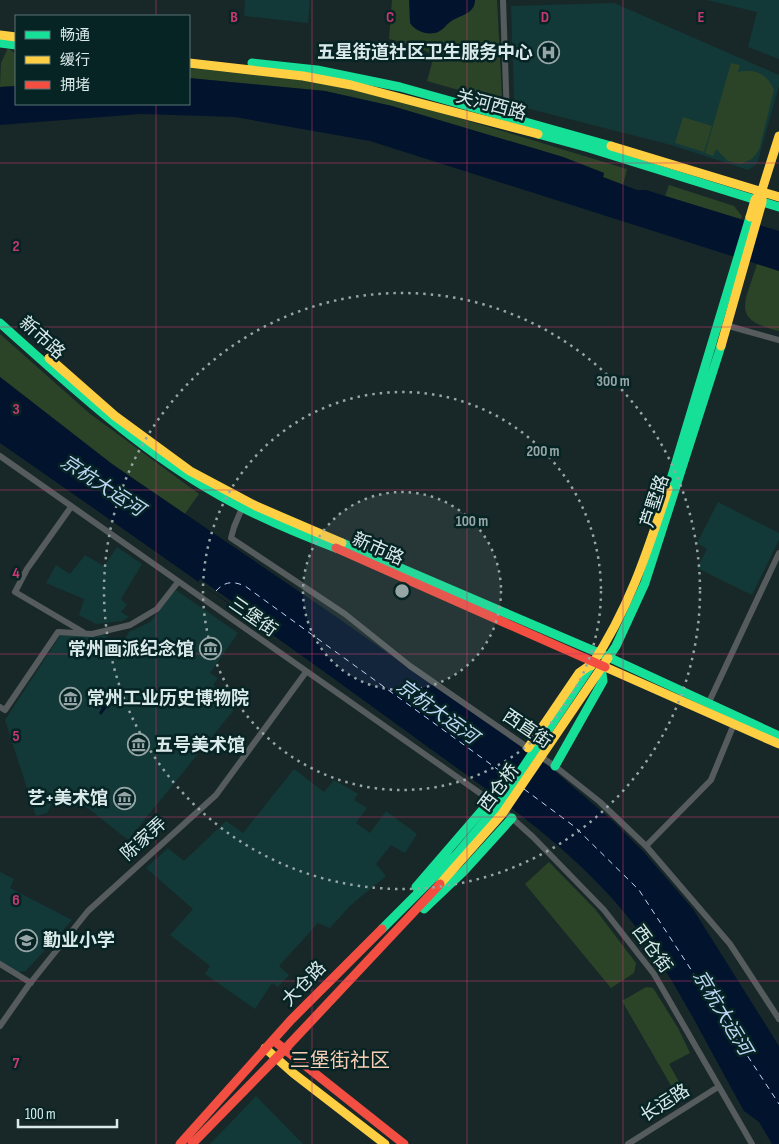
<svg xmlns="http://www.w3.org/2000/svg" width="779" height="1144" font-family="'Sofia Sans Condensed','Noto Sans SC',sans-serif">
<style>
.built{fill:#123838}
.green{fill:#2b4428}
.water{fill:#02142d}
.pier{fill:#182828}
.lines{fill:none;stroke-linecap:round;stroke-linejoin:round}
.ferry{stroke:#bfd7f7;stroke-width:1;stroke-dasharray:6 5;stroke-linecap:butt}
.street{stroke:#565c5e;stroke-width:6}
.fast{stroke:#16e098;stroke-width:9}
.slow{stroke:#ffcf43;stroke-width:9}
.jam{stroke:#f24e42;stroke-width:9}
.grid{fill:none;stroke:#c63870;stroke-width:1;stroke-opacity:0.55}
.ring{fill:none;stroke:#96a6a6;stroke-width:2.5;stroke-dasharray:2.5 5}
.labels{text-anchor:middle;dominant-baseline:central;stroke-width:5;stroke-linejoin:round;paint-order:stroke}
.poi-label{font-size:18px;font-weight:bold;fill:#daeaea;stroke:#072425;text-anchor:end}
.street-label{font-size:18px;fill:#daeaea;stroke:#072425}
.water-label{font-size:19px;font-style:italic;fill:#bfd7f7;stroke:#072425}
.quarter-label{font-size:20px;fill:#f8cdb4;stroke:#072425}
.grid-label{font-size:16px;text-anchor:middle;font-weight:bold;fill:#c63870;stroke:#072425;stroke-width:5;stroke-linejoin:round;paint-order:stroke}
.centre{fill:#96a6a6;stroke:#072425;stroke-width:2.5}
.ring-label{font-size:15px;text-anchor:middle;font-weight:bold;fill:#96a6a6;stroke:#072425;stroke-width:5;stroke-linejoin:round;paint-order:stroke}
</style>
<rect width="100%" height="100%" fill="#182828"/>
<path class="built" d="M245,0H310L308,23L244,16Z
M707,0H779V59L748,47L757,12Z
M614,3L779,75V86L757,164L748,170L671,145L518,106L514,98L511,6Z
M718,502L779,533V540L752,595L697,568L707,549L697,543Z
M117,547L142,564L121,599L127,605L121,612L129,617L122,621L96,624L79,615L84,599L46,583L56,565L70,574L85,555L104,566Z
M176,590L238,633L210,673L218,678L213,685L230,696L233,711L128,840L79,801L53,802L47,813L36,816L5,720L61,634L96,637L104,635L121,645L129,632L150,622Z
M294,769L324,792L334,780L358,794L354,800L367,808L356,823L370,833L386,811L417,834L405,853L391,845L376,864L386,876L351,905L330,928L318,923L279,966L289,975L278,987L272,983L255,1009L205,974L210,966L170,935L193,909L146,868L168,848L184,861L226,821L243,833Z
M0,872L14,879L10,888L72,920L26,971L18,972L0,961Z
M256,1096L303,1144H210Z"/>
<path class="green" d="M392,0H497L502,96L497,101L427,81L434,56L419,47L389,39Z
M8,48L16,54V86L0,87L1,63Z
M731,63L740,65L738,72C754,68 768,74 774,90L759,150L752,159L741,164L728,161L716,149L713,156L705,153Z
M189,67C244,73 300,78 354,90C446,112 537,142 627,169L623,185L603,177L604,173L563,157L392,106L325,91L189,78Z
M683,117L712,126L704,152L675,143Z
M669,185L734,206L742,216L741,219L665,196Z
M757,264L779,271V331C730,319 745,304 757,264Z
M0,334L89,413L199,494L184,515L112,464L0,377Z
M549,862L595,909L636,963L634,973L611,988L525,884Z
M646,987L653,988L678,1028L690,1053L669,1064L687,1096L680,1101L622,1001Z"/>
<path class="water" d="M409,0H475C475,14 460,15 450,22C446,25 443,30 438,32C428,36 415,31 410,23Z
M189,78L325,91L392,106L563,157L604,173L603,177L637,190H646L779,231V271L370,141L235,117L141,114L0,125V87L16,86V104H189Z
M0,377L112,464L338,618L551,768L614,822L643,851L693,909L779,1046V1144H772L759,1122L744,1111C706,1044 672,970 623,911C561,837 476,783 399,726C267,630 134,536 0,443Z
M103,691L111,702L101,715L99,713L102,708L95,702Z"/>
<path class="pier" d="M200,579L241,608L239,610L198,582Z"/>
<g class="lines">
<path class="ferry" d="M216,591C225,581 233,581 245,586L511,779
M524,789L575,827L639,890L779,1104"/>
<path class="street" d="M503,0L507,118
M725,325L779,340
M0,456L494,803
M71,507L27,569L15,592L83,632
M242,508L234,527L231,538L345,614L410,666L556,767L600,802L646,846L730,944L779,1019
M709,702L779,553
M0,707L5,710L58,632L92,634L130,625L157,609L178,582
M502,809L533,837L604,910L654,974L752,1144
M646,846L711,780L734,724
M0,964L31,983
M0,1026L28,986L88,911L216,795L306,672
M628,1144L718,1087"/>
<path class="fast" d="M0,43L16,45
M252,63L317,70L400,87L611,146
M538,134L589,148L779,207
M0,323C65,381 130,442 205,487C246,512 291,531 336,548
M668,489L750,217
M342,543L608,657L779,736
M608,658L616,646L645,583L721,346
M555,766L603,681L601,667
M416,887L491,800
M424,909L464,871L512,818
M382,929L457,854L496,808L591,666"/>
<path class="slow" d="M0,35L16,37
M189,63L303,76L351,85L538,134
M611,146L779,197
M750,217L755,200L762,190L779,136
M721,346L762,202V195
M49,358L115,416L190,471L256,506L342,543
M591,666C629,609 647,553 668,489
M605,667L779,744
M528,748L579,673L589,666
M440,884L502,814L608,658
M265,1048L293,1073L385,1144"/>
<path class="jam" d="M336,548L605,667
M273,1040L404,1144
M180,1144L291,1020L382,929
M192,1144L285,1049L440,884"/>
</g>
<path class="grid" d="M156,0V16M312,0V1144M467,0V1144M623,0V1144M156,104V1144M0,163H779M0,327H779M0,490H779M0,654H779M0,817H779M0,981H779"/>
<circle cx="402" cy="591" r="99" fill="#96a6a6" fill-opacity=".12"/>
<g class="ring">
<circle cx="402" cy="591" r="99"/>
<circle cx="402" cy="591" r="199"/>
<circle cx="402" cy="591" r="298"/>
</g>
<defs>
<symbol id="hospital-ring" viewBox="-11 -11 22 22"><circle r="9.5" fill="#072425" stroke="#96a6a6" stroke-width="1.5"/><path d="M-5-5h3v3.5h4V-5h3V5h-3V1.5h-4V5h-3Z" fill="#96a6a6"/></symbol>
<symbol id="museum-ring" viewBox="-11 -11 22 22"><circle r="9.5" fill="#072425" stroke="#96a6a6" stroke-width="1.5"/><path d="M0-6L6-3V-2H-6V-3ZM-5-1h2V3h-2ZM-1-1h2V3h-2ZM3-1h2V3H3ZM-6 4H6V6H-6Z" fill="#96a6a6"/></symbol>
<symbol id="school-ring" viewBox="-11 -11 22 22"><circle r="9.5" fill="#072425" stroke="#96a6a6" stroke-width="1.5"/><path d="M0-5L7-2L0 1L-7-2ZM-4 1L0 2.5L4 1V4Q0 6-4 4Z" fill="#96a6a6"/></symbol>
</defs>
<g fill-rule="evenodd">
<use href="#hospital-ring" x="536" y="40" width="25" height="25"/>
<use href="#museum-ring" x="198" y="636" width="25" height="25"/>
<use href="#museum-ring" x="58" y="686" width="25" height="25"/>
<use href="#museum-ring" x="126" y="732" width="25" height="25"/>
<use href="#museum-ring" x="112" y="786" width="25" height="25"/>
<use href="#school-ring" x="14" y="928" width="25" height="25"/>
</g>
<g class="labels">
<g class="poi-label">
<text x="533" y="52">五星街道社区卫生服务中心</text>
<text x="194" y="649">常州画派纪念馆</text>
<text x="87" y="698" text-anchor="start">常州工业历史博物院</text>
<text x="155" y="745" text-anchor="start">五号美术馆</text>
<text x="108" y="798">艺+美术馆</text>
<text x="43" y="940" text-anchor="start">勤业小学</text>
</g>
<g class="street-label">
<text transform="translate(491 105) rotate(15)">关河西路</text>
<text transform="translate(42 338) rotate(42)">新市路</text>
<text transform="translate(655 501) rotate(-72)">芦墅路</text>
<text transform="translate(378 549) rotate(24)">新市路</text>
<text transform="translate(253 617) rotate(35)">三堡街</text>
<text transform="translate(527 729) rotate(34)">西直街</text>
<text transform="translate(499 788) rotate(-53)">西仓桥</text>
<text transform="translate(144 839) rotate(-42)">陈家弄</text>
<text transform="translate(652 949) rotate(54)">西仓街</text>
<text transform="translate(304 984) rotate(-46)">大仓路</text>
<text transform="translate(665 1103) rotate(-32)">长运路</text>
</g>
<g class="water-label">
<text transform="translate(102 486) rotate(33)">京杭大运河</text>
<text transform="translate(437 712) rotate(36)">京杭大运河</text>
<text transform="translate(722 1013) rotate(59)">京杭大运河</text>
</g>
<g class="quarter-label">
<text x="340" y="1061">三堡街社区</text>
</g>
</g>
<g class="grid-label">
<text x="234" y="22">B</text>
<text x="390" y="22">C</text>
<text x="545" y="22">D</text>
<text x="701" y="22">E</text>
<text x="16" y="251">2</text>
<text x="16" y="414">3</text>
<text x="16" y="578">4</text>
<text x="16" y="741">5</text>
<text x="16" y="905">6</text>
<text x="16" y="1068">7</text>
</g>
<circle cx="402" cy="591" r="8" class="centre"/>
<g class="ring-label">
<text x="613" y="386">300 m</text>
<text x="543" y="456">200 m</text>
<text x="472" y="526">100 m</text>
</g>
<rect x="15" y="15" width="175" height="90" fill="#072425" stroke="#5b7374"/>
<rect x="25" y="31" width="25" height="8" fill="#16e098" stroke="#5b7374"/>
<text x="60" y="40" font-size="15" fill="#daeaea">畅通</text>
<rect x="25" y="56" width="25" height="8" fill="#ffcf43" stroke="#5b7374"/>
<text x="60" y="65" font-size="15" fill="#daeaea">缓行</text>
<rect x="25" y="81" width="25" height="8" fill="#f24e42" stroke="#5b7374"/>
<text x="60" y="90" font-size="15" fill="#daeaea">拥堵</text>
<path d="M18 1119v8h99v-8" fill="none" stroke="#daeaea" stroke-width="2.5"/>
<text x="25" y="1119" font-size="15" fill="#daeaea" stroke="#072425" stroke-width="4" paint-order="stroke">100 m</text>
</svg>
